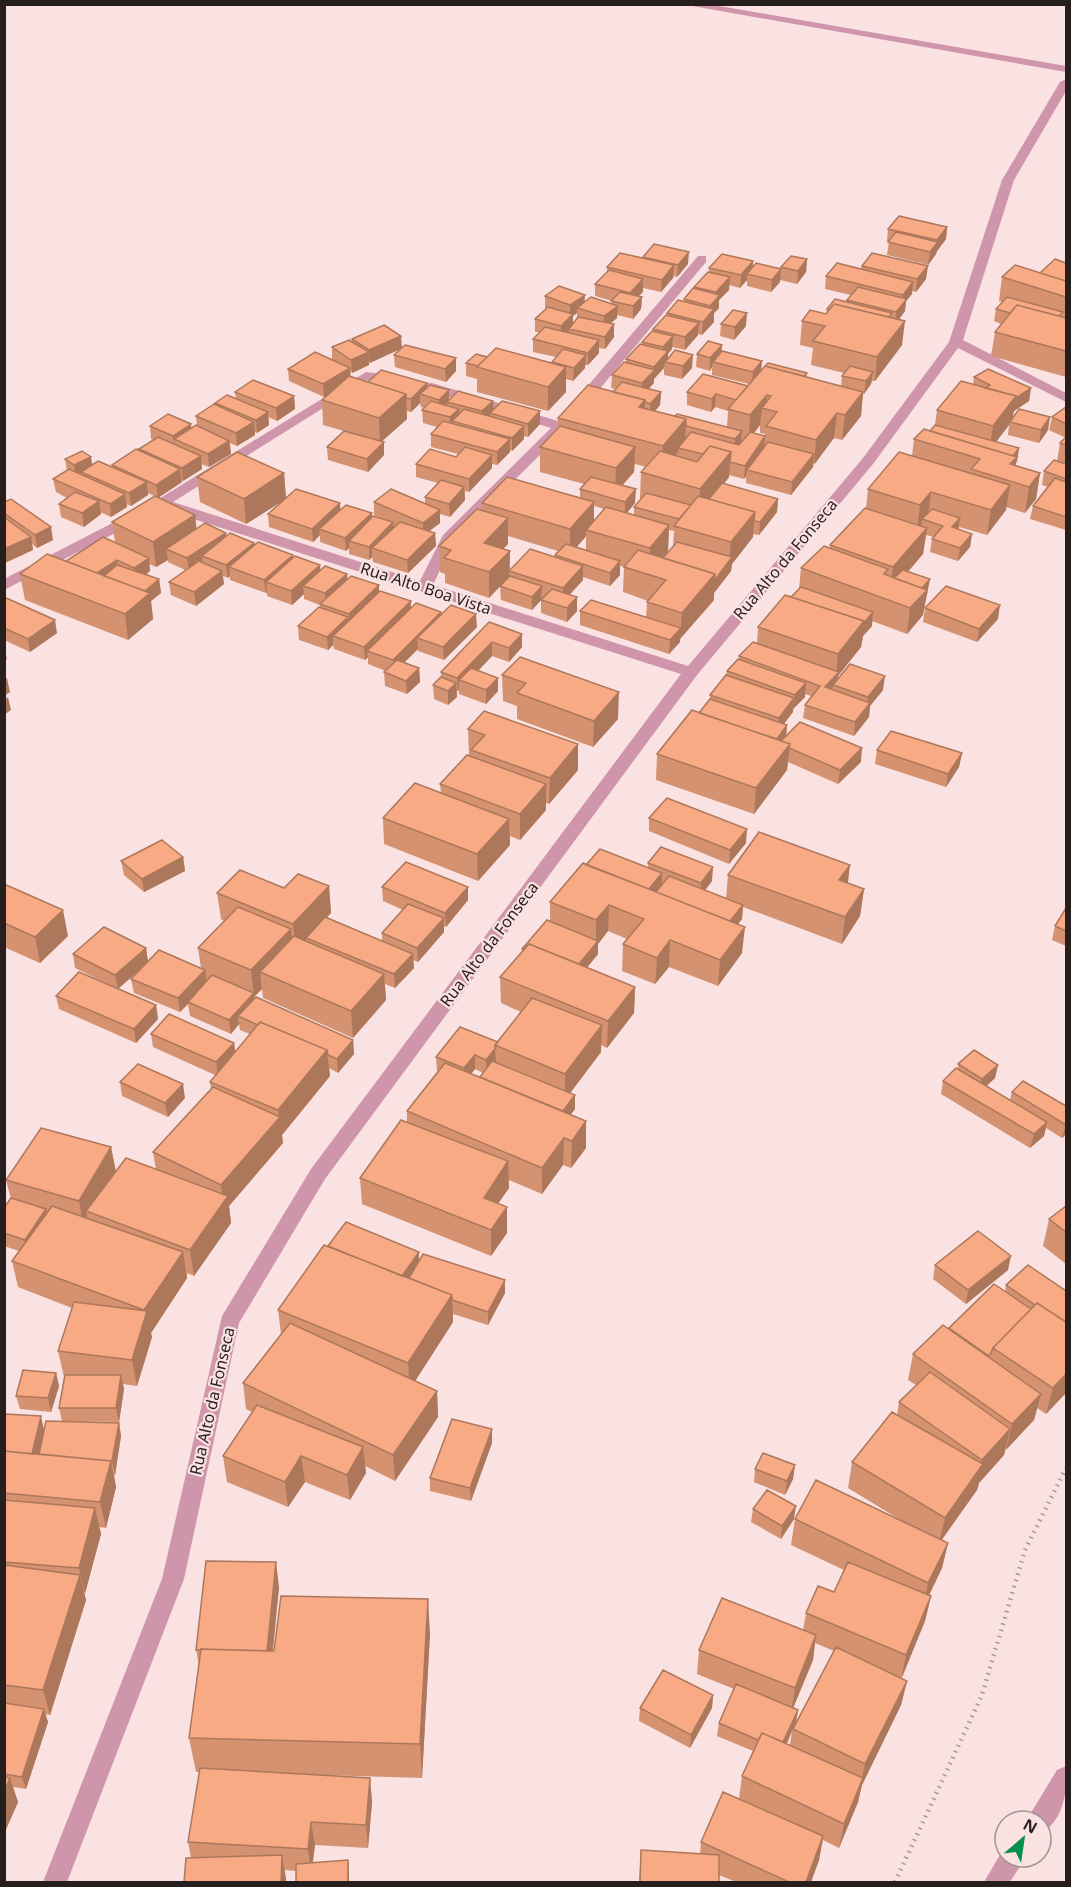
<svg xmlns="http://www.w3.org/2000/svg" width="1071" height="1887" font-family="'Noto Sans',sans-serif">
<style>
.lines{fill:none;stroke-linecap:round;stroke-linejoin:round}
.path{stroke:#aa9897;stroke-width:4.5;stroke-dasharray:1.5 5;stroke-linecap:butt}
.minor{fill:#cf96ab;fill-rule:evenodd}
.tertiary{fill:#cf96ab;fill-rule:evenodd}
.wall{fill:#d49271;fill-rule:evenodd}
.shaded-wall{fill:#ad775c}
.building{fill:#f7aa83;stroke:#ad775c;stroke-width:1.5}
.labels{text-anchor:middle;dominant-baseline:central;stroke-width:4.5;stroke-linejoin:round;paint-order:stroke}
.street-label{font-size:16px;fill:#271f1e;stroke:#f9e2e1}
</style>
<rect width="100%" height="100%" fill="#f9e2e1"/>
<g class="lines">
<path class="path" d="M895,1882L982,1695L1025,1550L1066,1468"/>
<path class="minor" d="M681,4H708L1066,66V72Z
M1066,79V91L1014,180L963,340L1066,393V402L958,348L873,464L697,675L325,1179L239,1323L184,1579L67,1882H43L162,1579L222,1316L311,1169L681,674L162,509L4,590V579L157,500L366,372L397,376L404,380L397,384L368,380L173,502L420,581L443,535L551,428L422,389V383H432L558,421L698,256H706V262L566,429L454,540L433,585L688,666L863,458L949,342L1002,180L1060,82Z"/>
<path class="tertiary" d="M1066,1766C1068,1787 1064,1823 1041,1832V1821H1026L1057,1770Z
M1004,1848L1005,1857H1026L1010,1882H984Z"/>
</g>
<path class="wall" d="M947,227L946,239L937,251L936,254L928,265L887,255L889,241H887L888,229Z
M643,257L688,264L677,277L674,276L673,278L661,292L643,288V292L638,296L642,297L641,309L633,319L617,315V318L610,324H614V337L605,349L599,348V353L588,365H585V368L573,381L566,379V392L548,411L477,392V379L466,376V363L487,357L552,363L556,357L533,352V339L539,332H535V319L546,309H545V296L585,295L584,302L611,304L612,301L595,296V284L607,272V267L643,258ZM577,313V319L573,323V316Z
M807,259L806,272L797,284L780,280V282L771,292L747,286V280L740,288L729,285V290L719,300V308L714,313V322L702,335L698,334V335L685,350L672,347V349L668,354V358L692,368L682,379L664,375V368L654,379V383L648,389L661,392L660,405L655,411L675,416L727,427L728,411L715,407L711,412L687,405V392L748,386L749,384L712,375V367L710,371L696,367L697,354L722,345L721,352L761,370L807,373V377L841,386L842,376L844,373L811,365L813,348L800,345L802,321L826,314L827,309L847,302V300L851,295L825,289L826,276L861,269L862,266L926,279L916,292L912,291V294L906,301L905,311L899,319L902,345L875,381H872L871,384L864,394H863L861,416L842,440L834,438L813,464V467L791,495L746,483V476L744,479L729,475V477L724,484L778,499L777,512L759,535L753,534V537L732,564L731,571L714,593V600L680,639V642L669,654L580,625V611L646,617L647,602L648,601L623,592L624,567L620,566V575L610,586L583,577V580L569,595L577,611L567,622L541,613V600L532,610L501,600L500,586L509,577L489,598L445,583V574L440,572L439,546L482,510V503L580,498V489L584,484L540,472V447L558,428V418L613,392L616,389L611,388L612,375L626,362V359L642,344V342L653,331V329L667,315V313L684,302V299L709,272V268L753,261V267L781,269V267ZM760,425V433L765,434V436L754,433ZM635,464L646,467L641,472L640,498H641L634,507V515L627,513L635,503L622,486L634,472ZM594,506L604,509L594,521ZM669,530L674,531L673,546L663,558H662L668,551ZM508,536L558,551L555,555V557L510,571V551L503,549L508,544ZM586,536V550L576,547L584,539Z
M1066,263V377L991,356L995,332L1001,324L994,321L996,309L1002,302L999,301L1002,277L1040,273Z
M721,324L746,326L734,340L720,336Z
M352,339L402,348L456,371L446,382L395,367L394,355L401,349L369,363V365L352,373L350,371V377L368,382L427,387L449,400L493,401V410L540,411V424L528,437L524,436V439L512,451L510,450V452L497,465L492,464V468L469,492L465,491V500L450,517L440,514V523L429,531L435,533L436,546L408,573L373,562L372,557L369,560L349,554V548L346,551L320,542V535L313,542L269,527L268,514L282,501L246,524L200,502L197,477L284,473L286,498L340,503V510L372,517L385,520L374,515V502L425,504V497L438,483L416,477V464L456,457L458,454L431,447V434L437,427L423,423L422,410L424,408L421,407L420,403L411,412L407,411V419L381,442L384,455L368,472L328,460L327,447L344,431L323,425L322,400L328,395L324,397L289,381L288,369L332,360V347L352,341Z
M974,377L1031,388L1029,401L1014,411L1012,418L1048,430L1039,443L1008,435L1009,425L996,442L1019,448L1017,461L1015,466L1040,473L1036,499L1025,513L1006,507V510L987,535L959,527V529L972,534L970,547L958,561L930,552L932,539L934,537L926,535L923,554L908,572L928,593L926,594L923,615L907,634L872,621V626L863,636L861,647L838,676V679L883,690L870,706L869,717L854,736L803,718L805,705L811,696L805,694V697L793,709V712L784,724L787,725L786,735L861,762L838,784L788,762L787,770L754,814L656,780L657,754L699,713L710,699V695L726,675L727,671L739,659V656L757,643L758,627L791,597L799,589L801,568L830,548V545L866,508L868,489L912,456L914,439L930,431L935,425L937,410L973,385Z
M235,392L294,396L295,409L277,421L268,417L269,425L257,433L255,432V435L237,446L230,443L231,454L209,467L201,464L202,469L183,481L182,480V482L159,497L195,515L196,529L226,533V537L254,543V546L293,558L320,570L347,574V579L379,585V592L411,608L441,612V614L477,627L444,660L418,651V649L404,663L419,668L420,682L407,694L385,686L384,672L386,671L368,664V657L365,660L334,649L333,645L328,650L299,640L298,626L320,607V605L304,599V594L292,605L267,596V592L266,593L230,580V576L228,578L223,576L224,584L196,606L171,595L169,582L185,570L168,562V560L156,567L149,564L150,571L146,575L159,579L161,593L151,601L153,619L128,640L25,600L20,574L66,561L115,542L112,522L154,496L148,493V495L131,506L126,504L127,507L111,517L100,512L101,514L84,527L61,517L59,504L67,498L56,492L53,479L67,471L65,459L112,467V465L139,451V449L153,440L151,439L150,426L191,424V428L197,426L196,416L215,405V403L236,399Z
M1066,408V530L1030,519L1033,506L1048,487L1042,485L1044,471L1057,461L1060,443L1066,438L1049,430L1052,417Z
M4,502L53,540L37,548L32,544L33,550L4,563Z
M4,597L57,633L30,652L4,640Z
M925,608L998,619L977,642L923,622Z
M489,622L522,647L509,662L492,656L478,671L498,678V691L486,704L459,694V690L458,691H457V697L448,705L434,699L433,685L441,677V672Z
M520,657L618,719L593,747L517,719V706L503,701L502,675Z
M468,729L578,770L549,804L546,803V810L520,840L510,836V845L478,881L384,844L383,818L441,793L440,784L469,755Z
M877,750L962,753L959,767L946,787L875,764Z
M649,818L746,843L729,864L649,831Z
M183,857L185,871L144,892L124,875L121,861Z
M648,863L712,881L705,890L726,899L728,875L848,883L864,889L860,916L842,944L743,907L742,919L738,924L742,953L718,986L669,967L655,984L622,971L623,944L627,939L608,931L598,944V954L587,967L635,987L634,1013L607,1048L601,1045V1052L570,1093L575,1095V1109L570,1115L586,1148L571,1168L563,1165L542,1194L509,1180V1188L498,1203L507,1233L491,1256L362,1204L360,1178L407,1122V1111L438,1071H437L436,1057L498,1042L521,1012L501,1003L500,977L522,951V949L550,921V902L586,865L648,868ZM475,1069L483,1073L480,1077L471,1074Z
M4,884L68,936L40,963L4,947Z
M329,886L331,913L326,918L382,941V933L403,910L383,901L382,887L468,900L446,927L444,926V932L418,962L413,960L414,968L395,988L385,984L386,1000L353,1038L263,998L262,989L254,997V999L353,1040L354,1054L338,1073L329,1068L330,1076L282,1135L283,1143L229,1206L231,1223L194,1276L187,1273V1278L151,1333L152,1337L137,1386L123,1384L124,1389L119,1422L77,1421L119,1423L121,1436L115,1475H114L116,1487L106,1528L99,1527L101,1534L84,1594L86,1600L50,1715L45,1714L48,1722L26,1789L13,1787L18,1802L4,1834V1414L44,1429L62,1421L59,1408L64,1377L58,1351L72,1308L18,1287L12,1261L19,1251L4,1246V1208L11,1199L6,1180L111,1147L116,1171L156,1170L153,1152L211,1089L210,1082L215,1075L153,1047L151,1034L234,1043L235,1052L250,1034L240,1030L239,1024L231,1034L190,1016L188,1004L180,1012L134,993L131,979L201,968L198,948L224,921L221,919L217,893Z
M1066,908V946L1052,940L1055,926Z
M146,948L148,962L118,989L156,1005L158,1019L136,1043L59,1009L56,996L112,986L75,968L73,954Z
M958,1064L998,1065L995,1078L987,1086L1010,1100L1012,1092L1066,1106V1134L1062,1138L1046,1128L1044,1136L1030,1148L941,1094L943,1081L958,1068Z
M120,1082L185,1098L168,1117L122,1096Z
M1066,1206V1264L1043,1246L1049,1219Z
M328,1246L419,1260L505,1280V1293L488,1325L453,1314V1322L415,1381L437,1391L438,1417L395,1481L365,1466L366,1473L350,1500L305,1482L288,1507L227,1482L223,1456L252,1412L246,1409L243,1383L281,1334L278,1310Z
M935,1265L1008,1270L966,1304L933,1279Z
M1006,1285L1066,1291V1393L1046,1414L1037,1408L1034,1420L1005,1450L1004,1455L979,1483L977,1490L942,1540L948,1543L942,1568L929,1595L931,1596L925,1621L901,1678L907,1681L901,1705L862,1785L858,1802L839,1848L823,1840L819,1860L811,1882H736L719,1875V1882H639L641,1850L700,1854L701,1842L739,1799L742,1776L753,1751L717,1736L719,1723L734,1689L697,1674L699,1650L803,1630L806,1613L834,1592L844,1570L791,1545L795,1519L907,1524L848,1488L852,1462L897,1415L899,1402L916,1385L908,1380L913,1354L1005,1292ZM815,1643L834,1651L796,1722L798,1710L793,1708L813,1660ZM792,1731L790,1745L787,1744Z
M56,1373L59,1386L51,1412L20,1409L16,1396Z
M492,1443L471,1501L430,1491V1478Z
M795,1465L793,1479L785,1495L754,1482L755,1469Z
M753,1509L794,1519L781,1539L751,1522Z
M279,1587L273,1651L430,1634L422,1778L322,1775L370,1778L372,1802L368,1848L315,1845L313,1863L349,1872V1882H296V1871L284,1870L286,1882H184L191,1858L188,1842L200,1772H196L189,1738L199,1665L196,1650Z
M713,1695L712,1708L690,1748L639,1721L640,1708Z"/>
<path class="shaded-wall" d="M947,227L946,239L937,251L936,254L928,265L930,252L936,244L937,240Z
M689,252L688,264L677,277L678,265Z
M807,259L806,272L797,284L798,271Z
M753,261L752,274H747V280L740,288L741,275Z
M674,265L673,278L661,292L662,280Z
M928,266L926,279L916,292L917,279Z
M781,269L780,282L771,292L772,280Z
M730,277L729,290L719,300V308L714,313V322L702,335L703,322L710,315V306L715,300L716,292Z
M643,279V292L630,305V293Z
M913,282L912,294L906,301L905,311L895,325L896,312L902,305L903,295Z
M585,295L584,308H577V313L573,316V327L569,329V331L561,338V326L570,317V305Z
M642,297L641,309L633,319V306Z
M618,306L617,318L603,329L604,316Z
M747,313L746,326L734,340L735,327Z
M905,321L902,345L875,381L877,357Z
M699,323L698,335L685,350V337Z
M614,324V337L605,349V337Z
M401,336L402,348L370,363L369,350Z
M673,336L672,349L668,354V363L665,362L664,368L654,379V383L641,396L642,383L654,370V367L663,357V347Z
M599,340V353L588,365V353Z
M722,345L721,357L713,362L712,367L710,371V358Z
M369,352V365L352,373L351,360Z
M586,355L585,368L573,381L574,368Z
M693,355L692,368L682,379L683,366Z
M456,358V371L446,382L445,369Z
M762,361L761,372L752,385L753,372Z
M566,367V392L548,411V387Z
M350,368L351,380L324,397L323,384Z
M873,372L871,384L864,394L866,381Z
M427,383L428,396L420,394V403L411,412V399Z
M1031,388L1029,401L1014,411L1012,421L1010,422L1009,425L989,451L993,426L1016,396Z
M449,390V402H447V405L440,413L439,400Z
M661,392L660,405L650,417V404Z
M863,392L861,416L842,440L845,415Z
M406,394L407,419L380,443L379,418Z
M716,394L715,407L711,412L712,399Z
M767,395L766,409L762,408L760,425L749,440L750,415Z
M294,396L295,409L277,421L276,408Z
M645,400L644,425L639,407Z
M493,401L494,413H490V417L483,424L482,411Z
M459,409V421H452V429L450,430V417Z
M540,411V424L528,437V424Z
M268,412L269,425L257,433L256,420Z
M837,413L834,438L814,465L816,440Z
M1050,417L1048,430L1039,443L1041,430Z
M686,419L685,444L678,448V452L662,471L663,446Z
M254,422L255,435L237,446L236,433Z
M191,424L192,437L174,439L175,448L174,449L173,436Z
M524,426V439L512,451V438Z
M742,431L741,444L734,452L735,439Z
M765,437L764,450L747,470L746,476L744,479L745,466Z
M510,439V452L497,465V452Z
M229,441L231,454L209,467L208,454Z
M384,442V455L368,472L367,459Z
M635,447L634,472L615,493L616,468Z
M1019,448L1017,461L1016,463L1013,482L1008,463Z
M731,452L729,477L699,514L700,489Z
M814,454L813,467L791,495L792,482Z
M492,455V468L469,492V479Z
M201,456L202,469L183,481L182,468Z
M91,457L93,470L81,472V476L76,478L74,465Z
M180,469L182,482L158,498L156,485Z
M284,473L286,499L246,524L244,499Z
M1040,473L1036,499L1025,513L1029,487Z
M147,482L148,495L131,506L129,493Z
M1010,485L1006,510L987,535L991,510Z
M464,487L465,500L450,517L449,504Z
M636,489L635,503L625,515V502Z
M931,492L928,517L922,519L921,526L917,530L920,505Z
M125,494L127,507L111,517L110,504Z
M778,499L777,512L759,535L760,522Z
M99,501L101,514L84,527L82,513Z
M594,502V527L586,530V536L570,555V529Z
M340,503L341,516L319,529L320,535L313,542L312,529Z
M440,510V523L423,536V523Z
M755,512L753,537L732,564L731,571L714,593V600L680,639L682,613L715,574L729,561L731,542Z
M372,513V527L349,541V548L346,551L345,538Z
M195,515L198,540L166,549L168,560L156,567L153,542Z
M508,518V544L484,568V543Z
M960,518L958,531L952,527Z
M393,522L394,535L372,548V557L369,560V547Z
M669,525L668,551L649,574L650,548Z
M51,527L53,540L37,548L35,535Z
M927,528L923,554L894,587L890,585L893,567Z
M226,533L227,547L202,556L203,563L189,572L187,558Z
M435,533L436,546L408,573L407,560Z
M972,534L970,547L958,561L960,548Z
M31,537L33,550L5,563L4,549Z
M254,543L255,556L229,567L230,576L228,578L226,565Z
M510,551L509,577L489,598V572Z
M293,555L294,569L266,582L267,592L266,593L264,580Z
M149,558L150,571L136,582L134,568Z
M117,560L118,573L106,582L93,576Z
M620,561V575L610,586V573Z
M320,565L321,579L303,586L304,594L292,605L291,591Z
M583,566V580L563,602V588Z
M222,571L224,584L196,606L194,592Z
M347,574L348,587L326,607L325,593Z
M159,579L161,593L151,601L153,619L128,640L125,614L141,595Z
M930,579L923,615L907,634L910,608L916,594Z
M379,585V599L349,627V614Z
M542,586L541,600L532,610V597Z
M577,597V611L567,622V608Z
M411,601V615L367,651L368,657L365,660L364,647Z
M1000,605L998,619L977,642L979,629Z
M441,612L442,625L417,638L418,649L393,673V660Z
M873,612L872,626L863,636L861,647L838,676L837,686L833,685L832,691L825,687L836,676L838,654L864,621Z
M476,614L477,627L444,660L443,647Z
M348,617L349,630L333,636V645L328,650L327,637Z
M55,620L57,633L30,652L28,639Z
M681,628L680,642L669,654L670,640Z
M522,634V647L509,662V648Z
M492,642V656L466,683L459,680V690L458,691L457,678Z
M4,648L7,659L4,661Z
M419,668L420,682L407,694L406,681Z
M885,676L883,690L870,706L869,717L854,736L855,722L867,708L868,697Z
M7,678L10,692L4,696V680Z
M498,678V691L486,704V690Z
M456,683L457,697L448,705V691Z
M806,683L805,697L793,709L795,695Z
M619,692L618,719L593,747L594,721Z
M8,697L11,710L4,715V700Z
M794,698L793,712L777,732L779,718Z
M787,725L786,738L771,747Z
M578,744V770L549,804L550,778Z
M790,744L787,770L754,814L756,788Z
M862,748L861,762L838,784L840,770Z
M962,753L959,767L946,787L948,774Z
M546,784V810L520,840V814Z
M509,819L510,845L478,881L477,854Z
M747,829L746,843L729,864L730,850Z
M183,857L185,871L144,892L142,879Z
M850,865L847,891L839,880Z
M713,867L712,881L700,897L701,883Z
M662,873V887L652,898L647,890Z
M329,886L331,913L307,938H306V940L296,951L293,924Z
M468,887V900L446,927L445,913Z
M864,889L860,916L842,944L845,917Z
M609,905L608,931L598,944V954L574,984V971L596,944V920Z
M743,905L742,919L724,941L725,928Z
M63,910L68,936L40,963L35,937Z
M444,918V932L418,962L417,948Z
M745,927L742,953L718,986L720,960Z
M291,929L293,955L260,972L262,989L254,997L251,970Z
M670,940L669,967L655,984L657,958Z
M146,948L148,962L118,989L115,975Z
M413,954L414,968L395,988L394,974Z
M205,970L207,984L188,1002V1004L180,1012L178,998Z
M384,974L386,1000L353,1038L351,1011Z
M635,987L634,1013L607,1048L608,1021Z
M254,993L255,1007L238,1016L239,1024L231,1034L229,1020Z
M156,1005L158,1019L136,1043L134,1029Z
M602,1025L601,1052L565,1100V1074Z
M353,1040L354,1054L338,1073L337,1059Z
M234,1043L236,1056L218,1076L216,1062Z
M495,1049L496,1062L487,1074L486,1060Z
M327,1050L330,1076L282,1135L283,1143L229,1206L231,1223L194,1276L190,1250L223,1202L221,1185L279,1118L278,1110Z
M475,1055V1069L465,1082L464,1068Z
M998,1065L995,1078L979,1092L982,1079Z
M183,1084L185,1098L168,1117L165,1103Z
M575,1095V1109L557,1133V1119Z
M586,1121V1148L571,1168L572,1141Z
M1047,1122L1044,1136L1030,1148L1034,1134Z
M1066,1124V1134L1062,1138L1066,1125Z
M564,1138L563,1165L542,1194V1168Z
M111,1147L116,1174L86,1211L88,1221L84,1227L79,1201Z
M508,1161L509,1188L484,1224V1198Z
M507,1207V1233L491,1256V1230Z
M46,1209L49,1223L28,1253L25,1240Z
M183,1252L187,1278L151,1333L152,1337L137,1386L132,1360L145,1317L144,1310Z
M419,1252V1266L406,1285L398,1281Z
M1011,1256L1008,1270L966,1304L968,1290Z
M505,1280V1293L488,1325V1312Z
M452,1295L453,1322L410,1389L408,1363Z
M56,1373L59,1386L51,1412L48,1398Z
M1066,1374V1393L1046,1414L1053,1388Z
M121,1375L124,1389L119,1422L116,1408Z
M437,1391L438,1417L395,1481L393,1455Z
M1041,1394L1034,1420L1006,1450L1012,1424Z
M41,1416L44,1430L35,1472L31,1458Z
M119,1423L121,1436L115,1475L112,1461Z
M492,1429V1443L471,1501L470,1488Z
M1010,1429L1004,1455L979,1483L977,1490L939,1543L945,1518L980,1469L982,1460Z
M363,1447L366,1473L350,1500L347,1475Z
M301,1456L305,1482L288,1507L285,1482Z
M111,1461L116,1487L106,1528L100,1502Z
M795,1465L793,1479L785,1495L787,1481Z
M796,1506L794,1519L781,1539L782,1526Z
M95,1508L101,1534L85,1594L79,1568Z
M948,1543L942,1568L923,1608L928,1583Z
M276,1562L279,1587L270,1676L267,1652Z
M80,1575L86,1600L50,1715L43,1690Z
M931,1596L925,1621L901,1680L906,1655Z
M428,1599L430,1634L422,1778L420,1744Z
M816,1635L813,1660L791,1713L795,1688Z
M907,1681L901,1705L862,1785L858,1802L839,1848L844,1824L861,1783L865,1764Z
M713,1695L712,1708L690,1748L691,1735Z
M44,1709L48,1722L26,1789L22,1777Z
M798,1710L796,1722L778,1762L780,1749Z
M10,1778L18,1802L4,1834V1792Z
M370,1778L372,1802L368,1848L366,1825Z
M311,1822L315,1845L311,1872L308,1849Z
M823,1836L819,1860L811,1882H806Z
M282,1855L286,1878V1882H281Z
M348,1860L349,1872V1882H348Z"/>
<path class="building" d="M899,216L947,227L937,240L888,229Z
M896,232L938,242L930,252L888,242Z
M654,244L689,252L678,265L643,257Z
M620,253L674,265L662,280L607,267Z
M872,253L928,266L917,279L862,266Z
M722,254L753,261L741,275L709,268Z
M791,256L807,259L798,271L781,267Z
M1055,259L1066,263V281L1040,273Z
M756,263L781,269L772,280L747,274Z
M837,263L913,282L903,295L826,276Z
M1015,265L1066,281V297L1002,277Z
M609,270L643,279L630,293L595,284Z
M708,272L730,277L716,292L694,287Z
M559,286L585,295L570,305L545,296Z
M858,287L907,299L896,312L847,300Z
M693,288L720,295L710,306L684,299Z
M620,292L642,297L633,306L611,301Z
M591,297L618,306L604,316L577,308Z
M1007,297L1063,312L1059,316L1017,305L1010,313L996,309Z
M835,299L892,313L889,317L834,304L830,309H827Z
M678,300L714,309L703,322L667,313Z
M834,304L905,321L877,357L813,341L825,326L802,321L810,310L826,314Z
M1017,305L1066,318V351L995,332Z
M548,307L573,314L561,326L535,319Z
M733,310L747,313L735,327L721,324Z
M666,315L699,323L685,337L653,329Z
M578,317L614,324L605,337L569,329Z
M384,325L401,336L369,350L352,339Z
M545,327L599,340L588,353L533,339Z
M652,331L673,336L663,347L642,342Z
M349,340L369,352L351,360L332,347Z
M708,341L722,345L710,358L697,354Z
M640,344L668,351L654,367L626,359Z
M405,345L456,358L445,369L394,355Z
M496,348L566,367L548,387L477,367Z
M563,349L586,355L574,368L552,362Z
M675,350L693,355L683,366L665,362Z
M722,351L762,361L753,372L713,362Z
M315,352L350,368L323,384L288,369Z
M476,354L487,357L478,366L466,363Z
M624,362L655,370L642,383L612,375Z
M768,363L807,373L804,376L765,366Z
M765,366L863,392L845,415L837,413L816,440L766,426L777,412L762,408L771,396L767,395L750,415L728,409Z
M850,366L873,372L866,381L842,376Z
M988,369L1031,388L1016,398V396L985,388L990,385L974,377Z
M381,370L427,383L411,399L406,398V394L368,382Z
M703,374L748,386L736,400L716,394L712,399L687,392Z
M349,376L406,394L379,418L322,400Z
M253,380L294,396L276,408L235,392Z
M961,381L1016,396L993,426L937,410Z
M622,382L661,392L650,404L645,402V400L613,392Z
M430,385L449,390L439,400L420,394Z
M588,385L645,400L639,407L686,419L663,446L558,418Z
M458,391L493,401L482,411L447,402Z
M227,395L268,412L256,420L215,403Z
M431,401L459,409L450,417L422,410Z
M502,401L540,411L528,424L490,413Z
M214,404L254,422L236,433L196,416Z
M1066,407V424L1052,417Z
M464,409L524,426L512,438L452,421Z
M1019,409L1050,417L1041,430L1010,422Z
M168,414L191,424L173,436L150,426Z
M677,414L742,431L735,439L686,426V419L675,416Z
M443,421L510,439L497,452L431,434Z
M196,425L229,441L208,454L174,439Z
M935,425L1019,448L1013,456L930,431Z
M560,426L635,447L616,468L540,447Z
M924,429L1017,457L1010,464L1040,473L1029,487L971,469L980,459L914,439Z
M344,431L384,442L367,459L327,447Z
M691,432L739,445L750,432L765,436L745,466L730,462L731,452L710,446L703,454L678,448Z
M158,437L201,456L182,468L139,449Z
M1066,437V445L1060,443Z
M768,442L814,454L792,482L747,470Z
M710,446L731,452L700,489L641,472L660,451L697,462Z
M465,447L492,455L469,479L416,464L430,449L456,457Z
M136,449L180,469L156,485L112,465Z
M82,451L91,457L74,465L65,459Z
M237,452L284,473L244,499L197,477Z
M899,452L1010,485L991,510L931,492L920,505L868,489Z
M1054,460L1066,464V479L1044,471Z
M98,461L147,482L129,493L81,472Z
M69,469L125,494L110,504L53,479Z
M507,477L594,502L570,529L482,503Z
M591,477L636,489L625,502L580,489Z
M1055,478L1066,482V517L1033,506Z
M441,480L464,487L449,504L425,497Z
M722,483L778,499L760,522L754,521L755,512L709,499Z
M296,489L340,503L312,529L268,514Z
M391,489L440,510L423,523L374,502Z
M75,492L99,501L82,513L59,504Z
M646,493L691,505L679,519L634,507Z
M155,496L195,515L153,542L112,522Z
M698,496L755,512L731,542L674,526Z
M11,499L51,527L35,535L4,513V502Z
M346,505L372,513L345,538L319,529Z
M606,507L669,525L650,548L586,530Z
M865,508L927,528L893,567L830,545Z
M477,509L508,518L484,543L510,551L489,572L444,558L451,550L439,546Z
M932,509L960,518L952,527L972,534L960,548L932,539L943,526L922,519Z
M373,516L393,522L369,547L349,541Z
M4,517L31,537L4,549Z
M400,522L435,533L407,560L372,548Z
M205,523L226,533L187,558L166,549Z
M230,533L254,543L226,565L202,556Z
M103,537L149,558L134,568L117,560L97,573L66,561Z
M258,542L293,555L264,580L229,567Z
M677,542L732,557L715,580V574L663,558Z
M566,544L620,561L610,573L555,555Z
M824,546L888,569L884,574L927,590L910,608L801,568Z
M530,549L583,566L563,588L509,571Z
M638,550L715,574L682,613L647,602L666,580L624,567Z
M47,554L150,593L125,614L20,574Z
M295,556L320,565L291,591L266,582Z
M199,561L222,571L194,592L169,582Z
M117,565L159,579L145,591L104,576Z
M325,566L347,574L325,593L303,586Z
M903,570L930,579L922,588L894,578Z
M351,576L379,585L349,614L320,604Z
M510,576L542,586L532,597L500,586Z
M946,586L1000,605L979,629L925,608Z
M801,587L873,612L864,623V621L791,597Z
M552,589L577,597L567,608L541,600Z
M380,591L411,601L364,647L333,636Z
M785,595L864,621L838,654L758,627Z
M4,597L55,620L28,639L4,628Z
M591,600L681,628L670,640L580,611Z
M416,603L441,612L393,660L367,651Z
M451,605L476,614L443,647L417,638Z
M319,607L348,617L327,637L298,626Z
M489,622L522,634L509,648L492,642L457,678L441,672Z
M753,642L839,672L825,687L870,703L855,722L805,705L820,686L739,656Z
M520,657L619,692L594,721L517,693L526,683L502,675Z
M738,659L806,683L795,695L727,671Z
M397,660L419,668L406,681L384,672Z
M850,664L885,676L868,697L833,685Z
M471,668L498,678L486,690L459,680Z
M726,675L794,698L779,718L710,695Z
M441,677L456,683L448,691L433,685Z
M710,699L787,725L777,739L699,713Z
M692,710L790,744L756,788L657,754Z
M484,711L578,744L550,778L471,750L485,735L468,729Z
M800,722L862,748L840,770L789,748L790,744L781,741Z
M891,731L962,753L948,774L877,750Z
M467,755L546,784L520,814L440,784Z
M415,783L509,819L477,854L383,818Z
M667,798L747,829L730,850L649,818Z
M759,832L850,865L839,880L864,889L845,917L728,875Z
M162,840L183,857L142,879L121,861Z
M661,847L713,867L701,883L648,863Z
M600,849L662,873L649,889L586,865Z
M406,862L468,887L445,913L382,887Z
M583,863L745,927L720,960L670,940L657,958L623,944L644,919L609,905L596,920L550,902Z
M240,870L284,888L298,874L329,886L293,924L217,893Z
M669,876L743,905L730,921L656,892Z
M4,884L63,910L35,937L4,923Z
M408,904L444,918L417,948L382,933Z
M238,907L291,929L251,970L198,948Z
M1066,908V931L1055,926Z
M325,917L413,954L394,974L306,938Z
M547,920L598,941L579,964L529,944L523,950L522,949Z
M104,927L146,948L115,975L73,954Z
M294,936L384,974L351,1011L260,972Z
M529,944L635,987L608,1021L500,977Z
M159,950L205,970L178,998L131,979Z
M79,972L156,1005L134,1029L56,996Z
M212,975L254,993L229,1020L188,1002Z
M256,997L353,1040L337,1059L328,1055L327,1050L260,1022L258,1025L238,1016Z
M532,998L602,1025L565,1074L495,1045Z
M169,1014L234,1043L216,1062L151,1034Z
M260,1022L327,1050L278,1110L210,1082Z
M460,1027L498,1042L495,1045V1049L486,1060L475,1055L464,1068L436,1057Z
M974,1050L998,1065L982,1079L958,1064Z
M492,1061L575,1095L563,1111L480,1077Z
M445,1063L586,1121L572,1141L564,1138L542,1168L407,1111Z
M138,1064L183,1084L165,1103L120,1082Z
M956,1068L1047,1122L1034,1134L943,1081Z
M1023,1081L1066,1106V1125L1012,1092Z
M213,1087L280,1117L221,1185L153,1152Z
M401,1120L508,1161L484,1198L507,1207L491,1230L360,1178Z
M41,1128L111,1147L79,1201L6,1180Z
M126,1158L228,1196L190,1250L86,1211Z
M11,1198L46,1209L25,1240L4,1233V1208Z
M52,1206L183,1252L144,1310L12,1261Z
M1066,1206V1232L1049,1219Z
M346,1222L419,1252L402,1276L328,1246Z
M978,1231L1011,1256L968,1290L935,1265Z
M324,1245L452,1295L408,1363L278,1310Z
M423,1254L505,1280L488,1312L452,1300V1295L409,1278Z
M1028,1265L1066,1291V1322L1037,1303L1035,1305L1006,1285Z
M994,1284L1031,1309L993,1348L991,1353L989,1356L949,1328Z
M74,1302L147,1311L132,1360L58,1351Z
M1037,1303L1066,1322V1374L1053,1388L993,1348Z
M290,1323L437,1391L393,1455L243,1383Z
M943,1325L1041,1394L1012,1424L913,1354Z
M23,1370L56,1373L48,1398L16,1396Z
M930,1372L1010,1429L982,1460L899,1402Z
M65,1375H121L116,1408H59Z
M257,1405L363,1447L347,1475L301,1456L285,1482L223,1456Z
M892,1412L983,1464L945,1518L852,1462Z
M4,1414L41,1416L32,1454L4,1451Z
M452,1419L492,1429L470,1488L430,1478Z
M46,1421L119,1423L112,1461L39,1454Z
M4,1451L111,1461L100,1502L4,1493Z
M763,1453L795,1465L787,1481L755,1469Z
M816,1480L948,1543L928,1583L795,1519Z
M767,1490L796,1506L782,1526L753,1509Z
M4,1500L95,1508L79,1568L4,1562Z
M206,1561L276,1562L267,1651L201,1649V1650H196Z
M848,1562L931,1596L906,1655L806,1613L818,1586L834,1592Z
M4,1565L80,1575L43,1690L4,1685Z
M281,1596L428,1599L420,1744L189,1738L201,1649L274,1651Z
M722,1598L816,1635L795,1688L699,1650Z
M836,1647L907,1681L865,1764L793,1729Z
M663,1670L713,1695L691,1735L640,1708Z
M736,1684L798,1710L783,1742L762,1733L758,1740L719,1723Z
M4,1703L44,1709L22,1777L4,1774Z
M762,1733L863,1778L844,1824L742,1776Z
M200,1768L370,1778L366,1825L311,1822L308,1849L188,1842Z
M4,1777L10,1778L4,1792Z
M723,1792L823,1836L806,1882H789L701,1842Z
M641,1850L719,1855V1882H640Z
M282,1855L281,1882H184L186,1858Z
M348,1860V1882H296V1864Z"/>
<g class="labels">
<g class="street-label">
<text transform="translate(785 559) rotate(-50)">Rua Alto da Fonseca</text>
<text transform="translate(426 588) rotate(18)">Rua Alto Boa Vista</text>
<text transform="translate(489 944) rotate(-53)">Rua Alto da Fonseca</text>
<text transform="translate(212 1401) rotate(-77)">Rua Alto da Fonseca</text>
</g>
</g>
<rect width="1071" height="1887" fill="none" stroke="#271f1e" stroke-width="12"/>
<g transform="translate(1023 1839) rotate(29)"><circle r="28" fill="#f9e2e1" stroke="#a59493" stroke-width="1.5"/>
<path d="M0-4.5L10 22L0 15L-10 22Z" fill="#038f4d"/>
<text y="-9" font-size="16" font-weight="bold" text-anchor="middle" fill="#271f1e">N</text>
</g>
</svg>
